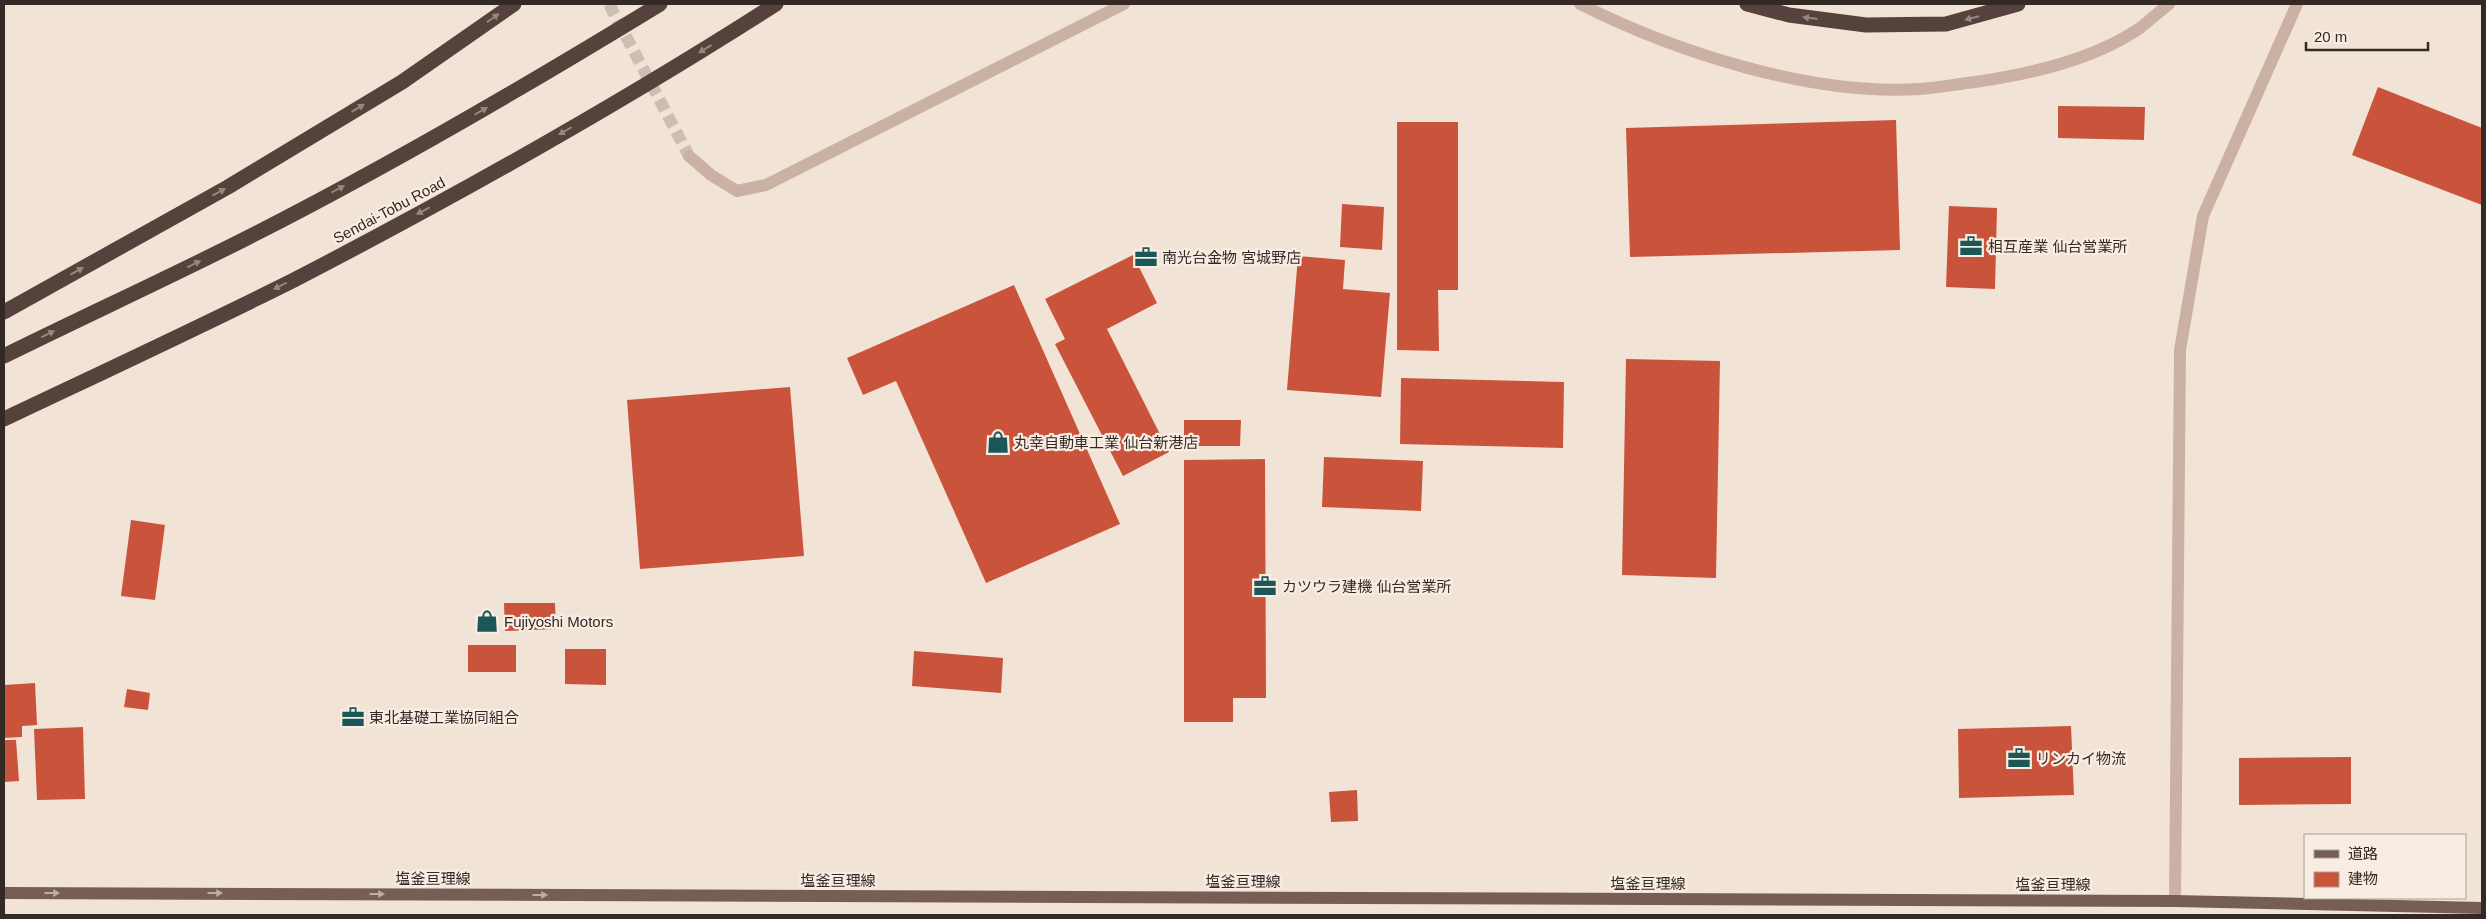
<svg xmlns="http://www.w3.org/2000/svg" width="2486" height="919" font-family="Helvetica,'Noto Sans JP',sans-serif">
<style>
.building{fill:#ca533c}
.lines{fill:none;stroke-linecap:round;stroke-linejoin:round}
.minor-tunnel{stroke:#ccbeb3;stroke-width:12;stroke-dasharray:12 6;stroke-linecap:butt}
.minor{stroke:#cab1a3;stroke-width:12}
.major{stroke:#775e55;stroke-width:12}
.highway{stroke:#55423c;stroke-width:15}
.oneway{fill:#97867f}
.oneway2{fill:#beada3}
.labels{text-anchor:middle;dominant-baseline:central;stroke-width:4.5;stroke-linejoin:round;paint-order:stroke}
.street-label{font-size:15px;fill:#342925;stroke:#f9ede3}
.poi-label{font-size:15px;fill:#342925;stroke:#f9ede3;text-anchor:start}
</style>
<rect width="100%" height="100%" fill="#f2e3d7"/>
<path class="building" d="M2378,87L2482,128V205L2352,155Z
M2058,106L2145,107L2144,140L2058,138Z
M1896,120L1900,250L1630,257L1626,128Z
M1397,122H1458V290H1438L1439,351L1397,350Z
M1342,204L1384,207L1382,250L1340,247Z
M1949,206L1997,208L1995,289L1946,287Z
M1133,255L1157,303L1107,329L1169,452L1123,476L1055,344L1065,339L1045,299Z
M1298,256L1345,260L1343,289L1390,293L1381,397L1287,390Z
M1014,285L1120,524L986,583L896,381L863,395L847,358Z
M1626,359L1720,361L1716,578L1622,575Z
M1401,378L1564,382L1563,448L1400,444Z
M790,387L804,556L640,569L627,400Z
M1184,420H1241L1240,446H1184Z
M1324,457L1423,461L1421,511L1322,507Z
M1265,459L1266,698H1233V722H1184V460Z
M131,520L165,525L155,600L121,596Z
M504,603H555L556,629L505,631Z
M468,645H516V672H468Z
M565,649H606V685L565,684Z
M914,651L1003,658L1001,693L912,686Z
M35,683L37,725L22,726V737L4,738V685Z
M127,689L150,693L148,710L124,707Z
M2071,726L2074,795L1959,798L1958,729Z
M83,727L85,799L37,800L34,729Z
M4,740H16L19,781L4,782Z
M2351,757V804L2239,805V758Z
M1357,790L1358,821L1331,822L1329,792Z"/>
<g class="lines">
<path class="minor-tunnel" d="M609,4L689,156"/>
<path class="minor" d="M1580,4C1675,52 1811,96 1919,89C1938,88 1957,84 1975,82C2031,74 2093,60 2140,28C2150,20 2159,12 2169,4
M689,156L711,175L737,191L766,185L1124,4
M2175,901L2180,350L2203,216L2297,4"/>
<path class="major" d="M4,893L2175,901L2482,908"/>
<path class="highway" d="M1747,4L1789,15L1866,25L1946,24L2018,4
M4,312L228,187L402,82L514,4
M4,356C85,316 168,278 249,237C389,166 526,86 660,4
M4,419C101,373 198,328 294,280C458,195 620,104 776,4"/>
</g>
<defs><path id="oneway-solid" d="M-6-.8H1V-3.2L6.5 0L1 3.2V.8H-6Z" transform="scale(1.25)"/></defs>
<g class="oneway">
<use href="#oneway-solid" transform="translate(493 18) rotate(-35)"/>
<use href="#oneway-solid" transform="translate(1810 18) rotate(-173)"/>
<use href="#oneway-solid" transform="translate(1972 18) rotate(166)"/>
<use href="#oneway-solid" transform="translate(705 49) rotate(149)"/>
<use href="#oneway-solid" transform="translate(358 108) rotate(-31)"/>
<use href="#oneway-solid" transform="translate(481 111) rotate(-30)"/>
<use href="#oneway-solid" transform="translate(565 131) rotate(150)"/>
<use href="#oneway-solid" transform="translate(338 189) rotate(-28)"/>
<use href="#oneway-solid" transform="translate(219 192) rotate(-29)"/>
<use href="#oneway-solid" transform="translate(423 211) rotate(152)"/>
<use href="#oneway-solid" transform="translate(194 264) rotate(-26)"/>
<use href="#oneway-solid" transform="translate(77 271) rotate(-29)"/>
<use href="#oneway-solid" transform="translate(280 286) rotate(154)"/>
<use href="#oneway-solid" transform="translate(48 334) rotate(-26)"/>
</g>
<g class="oneway2">
<use href="#oneway-solid" transform="translate(52 893)"/>
<use href="#oneway-solid" transform="translate(215 893)"/>
<use href="#oneway-solid" transform="translate(377 894)"/>
<use href="#oneway-solid" transform="translate(540 895)"/>
</g>
<defs>
<symbol id="office-bare" viewBox="-9 -9 18 18"><path d="M-6-3h4V-5.5h4V-3h4V5H-6ZM-1-4.5V-3h2v-1.5ZM-6 0V1H6V0Z" fill="#1a5756" stroke="#f9ede3" stroke-width="2.5" paint-order="stroke"/></symbol>
<symbol id="shop-bare" viewBox="-9 -9 18 18"><path d="M-5-2.5h2.3a2.7 3.5 0 0 1 5.4 0H5L5.5 6h-11ZM-1.5-2.5h3a1.5 2.3 0 0 0-3 0Z" fill="#1a5756" stroke="#f9ede3" stroke-width="2.5" paint-order="stroke"/></symbol>
</defs>
<g fill-rule="evenodd">
<use href="#office-bare" x="1955" y="230" width="32" height="32"/>
<use href="#office-bare" x="1130" y="241" width="32" height="32"/>
<use href="#shop-bare" x="982" y="426" width="32" height="32"/>
<use href="#office-bare" x="1249" y="570" width="32" height="32"/>
<use href="#shop-bare" x="471" y="605" width="32" height="32"/>
<use href="#office-bare" x="337" y="701" width="32" height="32"/>
<use href="#office-bare" x="2003" y="742" width="32" height="32"/>
</g>
<g class="labels">
<g class="street-label">
<text transform="translate(389 210) rotate(-28)">Sendai-Tobu Road</text>
<text x="433" y="878">塩釜亘理線</text>
<text x="838" y="880">塩釜亘理線</text>
<text x="1243" y="881">塩釜亘理線</text>
<text x="1648" y="883">塩釜亘理線</text>
<text x="2053" y="884">塩釜亘理線</text>
</g>
<g class="poi-label">
<text x="1988" y="246">相互産業 仙台営業所</text>
<text x="1162" y="257">南光台金物 宮城野店</text>
<text x="1014" y="442">丸幸自動車工業 仙台新港店</text>
<text x="1282" y="586">カツウラ建機 仙台営業所</text>
<text x="504" y="621">Fujiyoshi Motors</text>
<text x="369" y="717">東北基礎工業協同組合</text>
<text x="2036" y="758">リンカイ物流</text>
</g>
</g>
<rect width="2486" height="919" fill="none" stroke="#342925" stroke-width="10"/>
<rect x="2304" y="834" width="162" height="65" fill="#f9ede3" stroke="#aa9f97"/>
<rect x="2314" y="850" width="25" height="8" fill="#775e55" stroke="#aa9f97"/>
<text x="2348" y="859" font-size="15" fill="#342925">道路</text>
<rect x="2314" y="872" width="25" height="15" fill="#ca533c" stroke="#aa9f97"/>
<text x="2348" y="884" font-size="15" fill="#342925">建物</text>
<path d="M2306 42v8h122v-8" fill="none" stroke="#342925" stroke-width="2.5"/>
<text x="2314" y="42" font-size="15" fill="#342925" stroke="#f9ede3" stroke-width="4" paint-order="stroke">20 m</text>
</svg>
